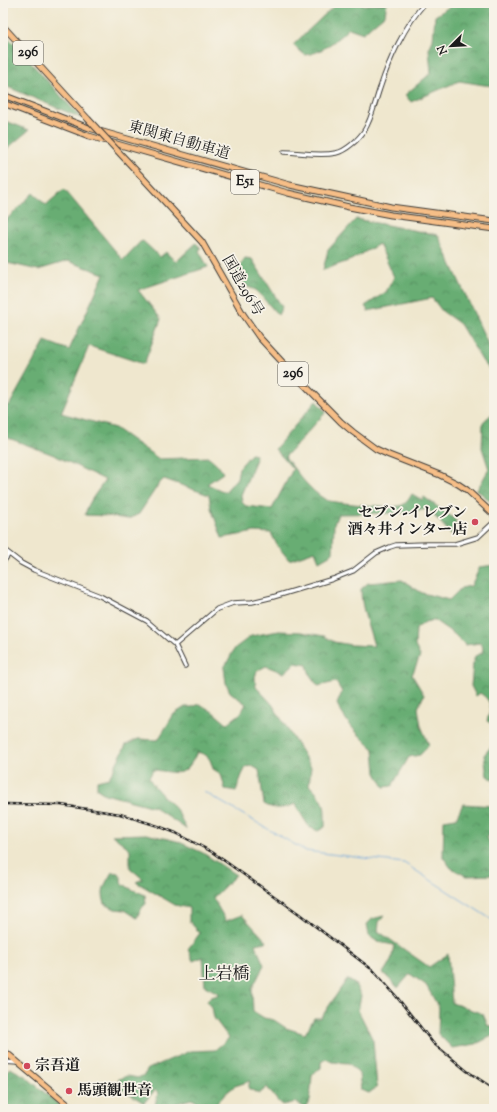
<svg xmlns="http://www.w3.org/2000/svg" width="497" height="1112" font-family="'Sorts Mill Goudy','Noto Serif JP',serif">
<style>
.forest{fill:url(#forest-crowns);stroke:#426448}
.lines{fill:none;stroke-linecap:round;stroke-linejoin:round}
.stream{stroke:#6ca6dc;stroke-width:1}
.minor-casing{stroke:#3c3a37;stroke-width:5.5}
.highway-casing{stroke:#3c3a37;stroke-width:7}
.minor{stroke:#fff;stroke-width:3.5}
.highway{stroke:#f6be87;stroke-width:5}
.rail-casing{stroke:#1c1c1c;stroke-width:2.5}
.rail{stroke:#f7f3e8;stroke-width:1;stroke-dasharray:3;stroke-linecap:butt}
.highway-bridge-casing{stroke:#3c3a37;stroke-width:7;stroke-linecap:butt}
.highway-bridge{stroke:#f6be87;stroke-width:5}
.poi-dot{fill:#d1495b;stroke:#f7f3e8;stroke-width:1.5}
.labels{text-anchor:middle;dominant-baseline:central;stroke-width:3.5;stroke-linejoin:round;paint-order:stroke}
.shield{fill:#f7f3e8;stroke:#5e5c59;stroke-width:1}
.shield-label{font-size:14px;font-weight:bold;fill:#1c1c1c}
.street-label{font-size:15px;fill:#1c1c1c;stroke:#f7f3e8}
.poi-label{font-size:15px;font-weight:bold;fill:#1c1c1c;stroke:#f7f3e8;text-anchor:start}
.quarter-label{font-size:17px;fill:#1c1c1c;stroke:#f7f3e8}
</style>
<defs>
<pattern id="forest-crowns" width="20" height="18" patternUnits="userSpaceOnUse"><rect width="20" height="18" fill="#68ad73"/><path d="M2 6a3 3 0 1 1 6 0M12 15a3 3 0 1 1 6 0" fill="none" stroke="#558c5e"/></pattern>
</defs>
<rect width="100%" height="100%" fill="#f7f3e8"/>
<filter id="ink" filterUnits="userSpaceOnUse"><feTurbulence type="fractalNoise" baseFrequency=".025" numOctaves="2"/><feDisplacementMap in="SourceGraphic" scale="8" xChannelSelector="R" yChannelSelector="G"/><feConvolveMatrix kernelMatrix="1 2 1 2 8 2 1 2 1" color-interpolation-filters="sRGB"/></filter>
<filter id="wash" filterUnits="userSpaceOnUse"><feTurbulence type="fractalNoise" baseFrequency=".012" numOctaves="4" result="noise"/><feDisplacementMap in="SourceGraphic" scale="16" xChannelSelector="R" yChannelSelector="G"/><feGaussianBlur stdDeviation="0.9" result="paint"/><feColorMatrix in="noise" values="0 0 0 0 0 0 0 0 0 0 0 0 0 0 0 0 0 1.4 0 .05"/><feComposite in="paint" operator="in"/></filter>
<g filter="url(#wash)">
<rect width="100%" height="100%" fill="#efe7ce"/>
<path class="forest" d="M337,3H360L365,5L387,3L385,14L363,33L349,28C336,40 323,53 305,55L293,45Z
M455,3H494V86L484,85L459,81L411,102L405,95L431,73L429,49L433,40L435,16Z
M3,32L81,118L3,85Z
M3,120L29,130L3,152Z
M64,189L123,260L140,242L143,241L160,257L166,252L176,262L196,243L201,248L199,251L208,267L138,290L161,319L144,364L89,346L61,413L115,428L159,459L209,457L218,465L223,473L207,484L225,492L237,478L239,468L251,454L255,455L256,459L241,495L242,502L246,506L272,509L293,469L275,449L316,401L326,412L285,457C297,472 309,490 326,500C332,503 392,508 399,506C406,505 409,499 412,494L422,500L424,497L456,520L452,535L428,509L401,513L338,514L334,524L333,553L319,561L315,551L289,560L277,545L271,533L255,532L222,538L211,508L209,495L164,479L158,485L139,514L128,519L107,516L85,515C88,501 98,492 105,480L54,455L3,436V404L9,406L45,341L69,350L104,274L68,261L38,270L3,262V223L33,193L46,205Z
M356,219L438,235L494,357V374L483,362L460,324L442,311L432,298L368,311L365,306L386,292L394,277L379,244L351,260L323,270L328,250Z
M245,258L252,259L282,307L278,315L256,290L248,287L234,274Z
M494,412V504L477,490L489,469L482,448L483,422Z
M494,565V725L487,721C491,708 493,702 480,693L476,696L471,686L473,664L475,656L482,653L483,647L480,643L465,645L454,634L434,620L425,622L416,629L415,646L420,656L412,675L424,695L418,708L421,726L429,745L420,755L409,757L392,786L384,787L376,773L374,749C359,736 346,723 337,704L342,692L336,682L318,686L310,675L307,665L295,663L284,673L266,666L257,671L255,677L256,687L272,704L311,767L309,785C326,803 325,802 325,827L318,831L309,827L295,804C284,809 274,810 264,804L259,770L252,766L246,767L242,775L236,791L225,789L221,774L213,769C210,758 209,755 197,752C184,780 179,772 153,770L149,778C156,791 166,798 176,809C180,815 183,823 186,829L154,807L105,794L97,789V781L109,778L126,745L138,739L158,740L174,714L185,707H192L200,704L213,712L227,724L241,713L246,704L230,692L226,683L224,668L235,648L251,636L279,631L301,632L324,636L334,642L351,645L374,646C369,627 361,609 361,589L368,583L402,580L422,593L449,600L461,588L471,586L480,567Z
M494,743V780L487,776L484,755Z
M463,804L494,806V836H486L494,849L493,875L466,876L451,868L443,857L444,820L456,818Z
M146,834L177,841L203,853L236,875L213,898L226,921L242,915L267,942L255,944L264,965L252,989L253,1011L264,1018L274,1020L286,1028L305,1034L314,1018H321L347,979L355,984L361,996L358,1010L373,1040L377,1087L369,1093L361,1090L359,1074L349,1063L332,1062L326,1059L321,1062V1068L312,1075L310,1101L305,1108L296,1102L283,1105L276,1099L267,1087L259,1094L248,1088L250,1081L235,1086L226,1093L218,1102L208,1106L191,1099L175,1104V1109H154L158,1093L155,1090L144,1103L116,1085L119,1079L127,1076L138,1078L144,1075L148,1069L190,1051L215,1050L229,1038L214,1018L212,1007L207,1002L209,998L220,994L205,986L203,957L193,961L188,949L200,933L189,921V908L175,905L136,882L143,879L130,868V849L112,835Z
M112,872L118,873L121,877V882L129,888L145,895L146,904L140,910L137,918L125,910L115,909L105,904C100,889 105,885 112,872Z
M384,916L379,922L378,931L429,967L448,954L452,1003L483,1014L488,1026H494V1035L476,1044L452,1048L438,1034L439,1008L426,985L410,974L398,988L383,973L391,961L394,945L378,942L369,936L367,924L372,919Z
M10,1068L25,1076L64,1109H3V1074Z"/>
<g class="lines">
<path class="stream" d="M204,792L306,851L404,863L494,921"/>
</g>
</g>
<g filter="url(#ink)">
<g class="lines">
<defs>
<path id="minor" d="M284,152C302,152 318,157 336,153C346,151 359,139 364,131C372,119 375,102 380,88C389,60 405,25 425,3
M3,549L21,563L34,570L100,596L147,621L175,645L185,666
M3,562L9,554
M175,645L217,609L233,603L252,602L273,597L333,579L353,571L376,553L390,547L396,545L428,544H455L478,537L494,522
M3,1062L18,1063"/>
<path id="highway" d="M3,26L88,119
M3,95L89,128L290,185L391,207L494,221
M3,103L89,136L288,193L349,207L391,215L494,229
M128,162L202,242L243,314L259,337L284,364L341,422L353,432L376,449L389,455L440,475L458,484L467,490L494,515
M3,1050L73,1109"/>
</defs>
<use href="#minor" class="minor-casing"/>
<use href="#highway" class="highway-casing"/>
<use href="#minor" class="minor"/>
<use href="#highway" class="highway"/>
<defs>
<path id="rail" d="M3,804L61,805L120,814L158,826L176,833L212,852L298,913L374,971L396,996L433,1043L467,1071L494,1089"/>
</defs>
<use href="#rail" class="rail-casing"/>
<use href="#rail" class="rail"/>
<defs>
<path id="highway-bridge" d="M88,119L128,162"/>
</defs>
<use href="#highway-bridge" class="highway-bridge-casing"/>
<use href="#highway-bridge" class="highway-bridge"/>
</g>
</g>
<g class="poi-dot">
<circle cx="475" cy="522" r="4"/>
<circle cx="27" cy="1066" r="4"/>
<circle cx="69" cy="1091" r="4"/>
</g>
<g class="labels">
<g class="shield">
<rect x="13" y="41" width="30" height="24" rx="3"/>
<rect x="231" y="170" width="28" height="24" rx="3"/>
<rect x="278" y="362" width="30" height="24" rx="3"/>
</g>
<g class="shield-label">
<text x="28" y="53">296</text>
<text x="245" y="182">E51</text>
<text x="293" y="374">296</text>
</g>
<g class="street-label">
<text transform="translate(179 141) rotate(16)">東関東自動車道</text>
<text transform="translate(242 286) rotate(60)">国道296号</text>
</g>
<g class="poi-label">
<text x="467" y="513" text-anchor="end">セブン-イレブン<tspan x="467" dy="17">酒々井インター店</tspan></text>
<text x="35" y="1066">宗吾道</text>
<text x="77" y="1091">馬頭観世音</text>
</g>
<g class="quarter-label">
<text x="224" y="975">上岩橋</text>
</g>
</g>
<rect width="497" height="1112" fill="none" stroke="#f7f3e8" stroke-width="16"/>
<g transform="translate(451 46) rotate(246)" stroke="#f7f3e8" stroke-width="3" paint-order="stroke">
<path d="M0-3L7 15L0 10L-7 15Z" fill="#1c1c1c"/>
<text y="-6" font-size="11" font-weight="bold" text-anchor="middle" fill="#1c1c1c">N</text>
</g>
</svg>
